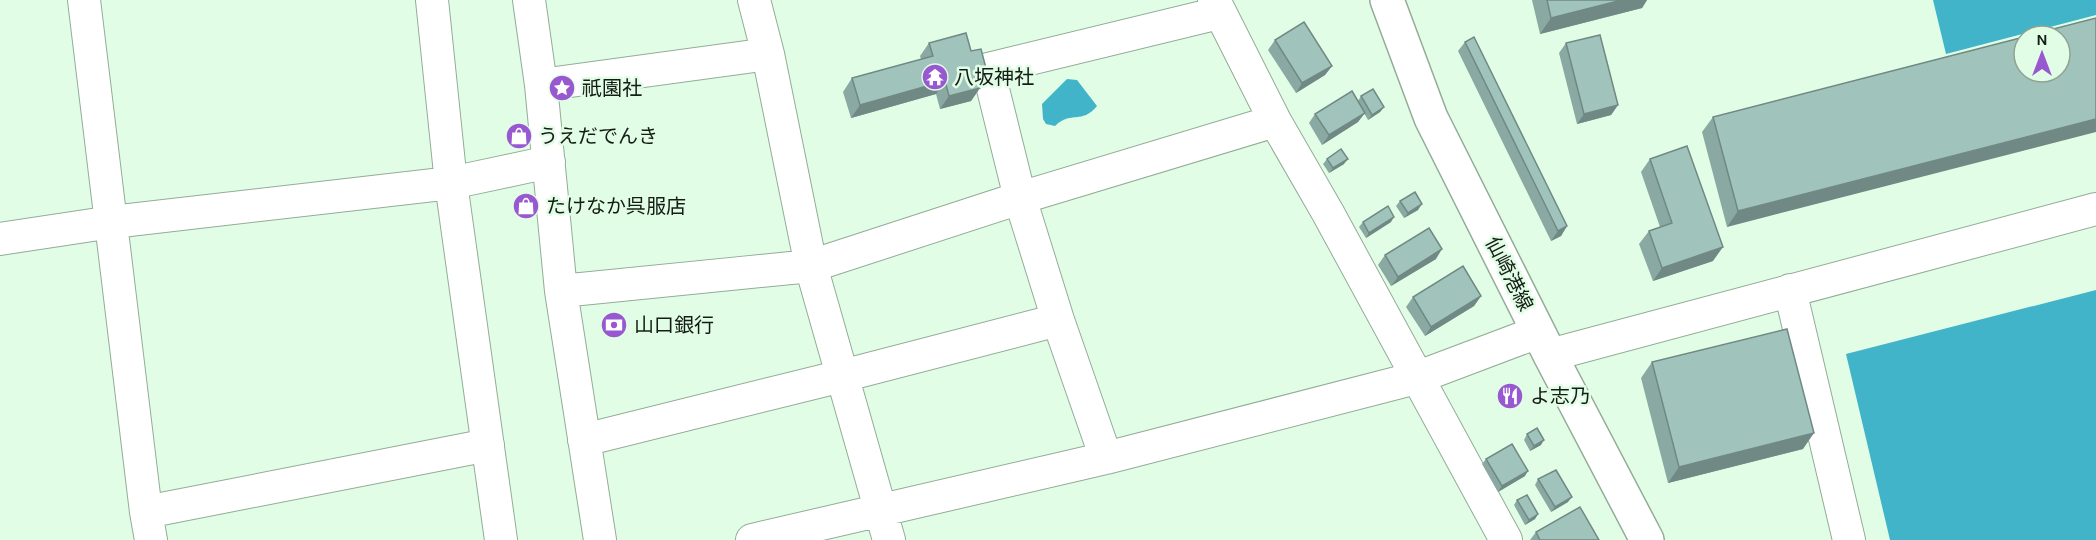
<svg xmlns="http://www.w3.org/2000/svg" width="2096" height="540" font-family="Karla,'Noto Sans JP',sans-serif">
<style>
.water{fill:#41b4c9}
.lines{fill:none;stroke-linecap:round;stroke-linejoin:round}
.minor-casing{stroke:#93ac97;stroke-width:34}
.major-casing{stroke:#93ac97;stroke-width:36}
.minor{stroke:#fff;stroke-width:32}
.major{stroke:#fff;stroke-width:33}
.wall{fill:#8aa9a2}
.shaded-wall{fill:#708984}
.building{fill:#a0c4bc;stroke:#708984;stroke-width:1.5}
.labels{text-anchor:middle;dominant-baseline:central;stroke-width:5;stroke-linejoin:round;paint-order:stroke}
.poi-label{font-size:20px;fill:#141d15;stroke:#e2fde6;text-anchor:start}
.street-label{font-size:20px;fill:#141d15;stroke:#e2fde6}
</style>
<rect width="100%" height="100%" fill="#e2fde6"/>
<path class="water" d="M1933,0H2096V15L1946,54Z
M1067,79L1077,80L1097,106C1081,125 1072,110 1055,126L1046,124L1043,119L1042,104Z
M2096,290V540H1890L1846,354Z"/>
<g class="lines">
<defs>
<path id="minor" d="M84,0L146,512L151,540
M432,0L451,183L501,540
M529,0L541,85L561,291L600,540
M754,0L768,54L811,266L889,540
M1214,0L1275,121L1328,213L1506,540
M541,85L768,54
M0,239L112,222L451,183L549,162
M1790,290L1849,540
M561,291L811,266L1020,198L1275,121
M1550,355L2096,209
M584,440L842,376L1058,320
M1106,458L1058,320L1020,198L988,69L1219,13
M146,512L488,445
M752,540L1106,458L1416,378L1538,332"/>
<path id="major" d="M1387,0L1431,118L1550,355L1647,540"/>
</defs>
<use href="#minor" class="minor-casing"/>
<use href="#major" class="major-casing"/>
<use href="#minor" class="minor"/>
<use href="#major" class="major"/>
</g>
<path class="wall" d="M1532,0H1647L1642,8L1540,34Z
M2024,37L1727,227L1702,132L1713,117Z
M1275,40L1332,66L1325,75L1296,93L1268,50Z
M1465,42L1567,226L1561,236L1551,241L1458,51Z
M929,43L971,51L987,72L979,84L980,88L971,101L940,109L936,94L851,118L843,92L852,78L921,59L920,56Z
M1566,43L1618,105L1611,115L1577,124L1559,53Z
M1361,96L1384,107L1380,112L1368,120L1364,113L1358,122L1322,145L1309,123L1315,114L1358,101Z
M1327,159L1344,164L1329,173L1323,164Z
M1650,159L1713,261L1653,281L1639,244L1649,231L1660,227L1641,172Z
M1400,201L1418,210L1404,218L1396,206Z
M1363,222H1391L1366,238L1359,227Z
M1385,255L1436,259L1391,286L1378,265Z
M1481,296L1474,306L1425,336L1406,307L1413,297Z
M1652,362L1803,449L1668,483L1641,378Z
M1527,434L1541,445L1530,451L1524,440Z
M1486,459L1525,476L1498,492L1482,464Z
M1538,479L1568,502L1551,512L1535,485Z
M1517,500L1538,514L1535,519L1525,525L1514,505Z
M1536,532L1599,540H1530Z"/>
<path class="shaded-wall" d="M1622,0H1647L1642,8L1540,34L1551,18Z
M1332,66L1325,75L1296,93L1302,83Z
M987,72L978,86L976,75Z
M945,81L936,94L851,118L860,105Z
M980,88L971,101L940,109L949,96Z
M1618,105L1611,115L1577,124L1584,114Z
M1384,107L1380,112L1368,120L1372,115Z
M1365,113L1358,122L1322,145L1329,135Z
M2096,119V132L1727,227L1738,211Z
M1348,159L1344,164L1329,173L1333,168Z
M1422,204L1418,210L1404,218L1408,213Z
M1394,217L1391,222L1366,238L1369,233Z
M1567,226L1561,236L1551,241L1558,231Z
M1723,247L1713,261L1653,281L1662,268Z
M1442,249L1436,259L1391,286L1398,277Z
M1481,296L1474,306L1425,336L1431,327Z
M1814,433L1803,449L1668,483L1679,467Z
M1544,440L1541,445L1530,451L1534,446Z
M1528,471L1525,476L1498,492L1502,486Z
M1572,497L1568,502L1551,512L1555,507Z
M1538,514L1535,519L1525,525L1529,520Z"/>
<path class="building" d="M1547,0H1622L1551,18Z
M2096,18V119L1738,211L1713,117L2024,37V72H2060V36H2026Z
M1304,22L1332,66L1302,83L1275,40Z
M966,33L971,51L981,49L987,72L976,75L980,88L949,96L945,81L860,105L852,78L933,56L929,43Z
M1600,35L1618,105L1584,114L1566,43Z
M1474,37L1567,226L1558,231L1465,42Z
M1373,89L1384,107L1372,115L1361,96Z
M1352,91L1365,113L1329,135L1315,114Z
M1687,146L1723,247L1662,268L1649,231L1672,223L1650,159Z
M1341,149L1348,159L1333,168L1327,159Z
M1415,192L1422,204L1408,213L1400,201Z
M1388,206L1394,217L1369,233L1363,222Z
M1429,228L1442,249L1398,277L1385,255Z
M1463,266L1481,296L1431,327L1413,297Z
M1787,329L1814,433L1679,467L1652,362Z
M1537,428L1544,440L1534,446L1527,434Z
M1512,444L1528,471L1502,486L1486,459Z
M1556,470L1572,497L1555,507L1538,479Z
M1527,495L1538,514L1529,520L1517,500Z
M1580,507L1599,540H1540L1536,532Z"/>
<defs>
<symbol id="temple-disc" viewBox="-11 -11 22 22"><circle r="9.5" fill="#9859d0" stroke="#e2fde6"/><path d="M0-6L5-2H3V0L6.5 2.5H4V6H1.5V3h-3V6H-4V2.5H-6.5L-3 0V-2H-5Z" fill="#fff"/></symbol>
<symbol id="sight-disc" viewBox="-11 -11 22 22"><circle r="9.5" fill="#9859d0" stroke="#e2fde6"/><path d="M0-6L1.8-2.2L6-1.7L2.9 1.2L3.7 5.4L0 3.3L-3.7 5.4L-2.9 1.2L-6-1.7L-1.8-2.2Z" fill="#fff"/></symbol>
<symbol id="shop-disc" viewBox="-11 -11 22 22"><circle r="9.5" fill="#9859d0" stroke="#e2fde6"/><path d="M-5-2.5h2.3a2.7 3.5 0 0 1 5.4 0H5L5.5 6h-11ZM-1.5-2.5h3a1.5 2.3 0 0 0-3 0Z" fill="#fff"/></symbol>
<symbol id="bank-disc" viewBox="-11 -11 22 22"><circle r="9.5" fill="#9859d0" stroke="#e2fde6"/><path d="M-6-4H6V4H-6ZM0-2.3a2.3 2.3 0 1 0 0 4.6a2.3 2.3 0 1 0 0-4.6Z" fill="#fff"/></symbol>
<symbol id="restaurant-disc" viewBox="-11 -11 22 22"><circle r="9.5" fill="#9859d0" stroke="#e2fde6"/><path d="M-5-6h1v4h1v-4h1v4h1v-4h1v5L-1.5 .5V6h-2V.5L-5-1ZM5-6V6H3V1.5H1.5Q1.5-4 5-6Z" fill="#fff"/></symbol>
</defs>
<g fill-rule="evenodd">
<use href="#temple-disc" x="920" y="62" width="30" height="30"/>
<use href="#sight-disc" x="547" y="73" width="30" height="30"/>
<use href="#shop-disc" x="504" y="121" width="30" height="30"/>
<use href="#shop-disc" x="511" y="191" width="30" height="30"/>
<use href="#bank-disc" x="599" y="310" width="30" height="30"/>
<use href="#restaurant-disc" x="1495" y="381" width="30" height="30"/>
</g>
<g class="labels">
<g class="poi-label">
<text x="954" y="77">八坂神社</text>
<text x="582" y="88">祇園社</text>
<text x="538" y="136">うえだでんき</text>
<text x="546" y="206">たけなか呉服店</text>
<text x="634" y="325">山口銀行</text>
<text x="1530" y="396">よ志乃</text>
</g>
<g class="street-label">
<text transform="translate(1509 274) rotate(63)">仙崎港線</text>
</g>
</g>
<g transform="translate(2042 54)"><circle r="28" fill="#e2fde6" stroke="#90a392" stroke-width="1.5"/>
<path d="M0-4.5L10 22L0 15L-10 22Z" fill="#9859d0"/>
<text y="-9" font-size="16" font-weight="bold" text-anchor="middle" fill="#141d15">N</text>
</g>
</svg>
